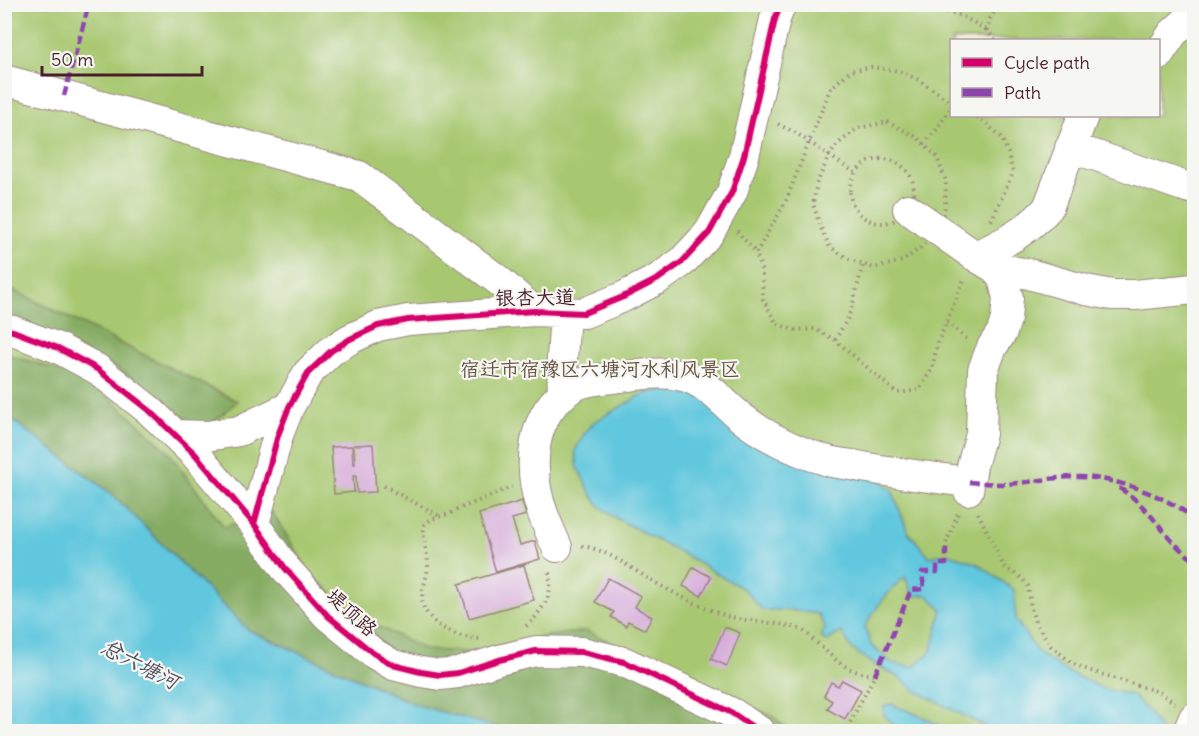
<svg xmlns="http://www.w3.org/2000/svg" width="1199" height="736" font-family="Delius,'LXGW WenKai TC',sans-serif">
<style>
.green{fill:#a7c870;stroke:#78744e;stroke-width:1.5;fill-rule:evenodd}
.forest{fill:#85ac62;stroke:#686646;stroke-width:1.5}
.water{fill:#61c7de;stroke:#567384;stroke-width:1.5;fill-rule:evenodd}
.building{fill:#d7acda}
.lines{fill:none;stroke-linecap:round;stroke-linejoin:round}
.minor-casing{stroke:#9c8582;stroke-width:32}
.path{stroke:#9c8582;stroke-width:4;stroke-dasharray:1.5 4.5;stroke-linecap:butt}
.minor{stroke:#fff;stroke-width:30}
.quiet{stroke:#8e44ad;stroke-width:4.5;stroke-dasharray:9 4.5;stroke-linecap:butt}
.cycleway-casing{stroke:#f6f6f2;stroke-width:10}
.cycleway{stroke:#d6006c;stroke-width:6}
.labels{text-anchor:middle;dominant-baseline:central;stroke-width:4.5;stroke-linejoin:round;paint-order:stroke}
.street-label{font-size:20px;fill:#4a1f2b;stroke:#f6f6f2}
.park-label{font-size:20px;fill:#665240;stroke:#f6f6f2}
.water-label{font-size:21px;font-style:italic;fill:#515161;stroke:#f6f6f2}
</style>
<rect width="100%" height="100%" fill="#f6f6f2"/>
<filter id="ink" filterUnits="userSpaceOnUse"><feTurbulence type="fractalNoise" baseFrequency=".0167" numOctaves="2"/><feDisplacementMap in="SourceGraphic" scale="12" xChannelSelector="R" yChannelSelector="G"/><feConvolveMatrix kernelMatrix="1 2 1 2 8 2 1 2 1" color-interpolation-filters="sRGB"/></filter>
<filter id="wash" filterUnits="userSpaceOnUse"><feTurbulence type="fractalNoise" baseFrequency=".008" numOctaves="4" result="noise"/><feDisplacementMap in="SourceGraphic" scale="24" xChannelSelector="R" yChannelSelector="G"/><feGaussianBlur stdDeviation="1.35" result="paint"/><feColorMatrix in="noise" values="0 0 0 0 0 0 0 0 0 0 0 0 0 0 0 0 0 1.4 0 .05"/><feComposite in="paint" operator="in"/></filter>
<g filter="url(#wash)">
<rect width="100%" height="100%" fill="#efebd8"/>
<path class="green" d="M4,5H1194V731H5ZM952,40H1158V116H952Z"/>
<path class="forest" d="M5,287L19,293L237,401L203,432L130,376L60,339L5,320Z
M4,353L91,381L166,449L224,527L272,512L309,572L356,615L425,650L472,652L547,636L586,631L772,716L790,731H510L417,705L248,630L114,496L5,414Z"/>
<path class="water" d="M687,387L878,479L892,490L908,532L930,557L947,553L978,564L1014,590L1016,620L1037,652L1066,671L1104,689L1132,695L1147,711L1162,731H994L916,691L900,678L863,657L851,648L842,632L826,641L821,637L825,628L818,614L790,610H762L745,590L685,555L614,517L601,507L592,496L578,468L575,451L584,434L594,422L645,393ZM905,577L913,596L927,595L942,609L932,650L913,667L892,663L871,645L865,627C875,609 889,590 905,577Z
M4,414L114,496L248,630L417,705L510,731H5Z
M891,704L923,717L950,731H899L884,715V706Z"/>
<g id="blocks">
<path class="building" d="M373,444L376,492L357,493L356,476H353L354,492L334,494L331,447L352,446L353,464H355L354,445Z
M522,501L526,515L512,519L520,545L535,541L540,559L496,572L479,514Z
M524,565L534,600L469,618L459,584Z
M693,567L711,577L701,596L683,586Z
M608,578L641,596L635,607L652,617L645,630L628,621L626,626L611,617L614,612L595,602Z
M725,627L740,633L727,666L711,659Z
M842,680L861,690L845,719L827,709L832,701L824,696L831,682L838,686Z"/>
</g>
</g>
<g filter="url(#ink)">
<use href="#blocks" fill-opacity="0" stroke="#9c8582" stroke-width="1.5"/>
<g class="lines">
<defs>
<path id="minor" d="M1158,55L1173,33L1194,14
M4,80L359,176L498,280L534,311
M1070,148L1097,156L1183,186L1194,189
M908,209L975,256L995,268L1003,279L1008,298L1006,319L1002,332L992,347L983,370L981,434L972,466L968,490
M975,256C1002,245 1029,230 1048,208L1083,116
M995,268L1029,274L1086,290L1112,295H1135L1194,289
M4,330L13,331L58,348L97,369L149,410L195,454L254,524L285,568L328,616L373,653L393,665L421,672L440,675L458,673L499,660L536,651L582,652L624,662L732,713L760,732
M563,395L562,359L565,312
M176,435L207,436L239,431L289,407
M254,524L278,435L289,407L308,373L331,351L350,339L378,326L408,320L534,311L584,313L623,297L658,279L682,262L709,233L732,192L744,156L775,19L781,4
M557,547C552,536 547,525 543,514C527,470 529,413 573,387C585,379 608,379 622,377C644,374 673,370 694,380C711,388 723,402 737,414C760,434 795,451 825,460C834,463 843,464 852,465C891,473 930,477 969,482
M1188,732L1194,718"/>
</defs>
<use href="#minor" class="minor-casing"/>
<path class="path" d="M931,4L937,10L960,15L987,30
M995,40L987,30L990,19L999,4
M952,104L937,92L917,79L899,71L872,67L850,71L830,89L785,203L756,253L762,272L763,299L776,323L793,330L815,329L835,340L897,393L919,390L932,369L937,345L965,277
M971,116L982,120L1001,137L1008,153L1013,173L991,221
M887,122L917,137L937,157L946,181L945,207L938,230L919,249L903,261L874,268L847,258L830,247L821,228L813,204L817,183L829,156L839,143L858,128Z
M778,124L796,133L855,173
M924,144L936,130L952,107
M850 191a32 32 0 1 1 64 0a32 32 0 1 1-64 0Z
M737,231L756,253
M947,322L969,341
M835,340L848,318L854,300L863,264
M384,486L441,517
M978,513L1004,567L1022,578L1028,586L1031,608L1035,622L1051,646L1072,663L1085,669L1159,692L1175,703
M946,543L958,513
M582,546C604,548 632,569 651,580C675,594 701,607 726,616C748,623 785,621 803,631C808,633 812,639 817,643C837,661 847,673 875,675L845,732
M526,626C532,622 535,618 539,612C551,596 551,589 549,570
M479,639C457,638 424,624 422,599C422,588 427,578 428,567C428,552 422,540 424,525L431,519L449,514L463,507L512,487"/>
<use href="#minor" class="minor"/>
<path class="quiet" d="M64,96L89,4
M969,482C981,483 994,484 1006,484C1029,483 1052,477 1075,477C1112,476 1166,495 1194,519
M1119,488C1151,506 1164,540 1194,560
M875,675L911,590L924,589L922,572H937V564H946V543
M1192,723L1194,724"/>
<defs>
<path id="cycleway" d="M4,330L13,331L58,348L97,369L149,410L195,454L254,524L285,568L328,616L373,653L393,665L421,672L440,675L458,673L499,660L536,651L582,652L624,662L732,713L760,732
M254,524L278,435L289,407L308,373L331,351L350,339L378,326L408,320L534,311L584,313L623,297L658,279L682,262L709,233L732,192L744,156L775,19L781,4"/>
</defs>
<use href="#cycleway" class="cycleway-casing"/>
<use href="#cycleway" class="cycleway"/>
</g>
</g>
<g class="labels">
<g class="street-label">
<text transform="translate(535 297) rotate(-1)">银杏大道</text>
<text transform="translate(352 612) rotate(42)">堤顶路</text>
</g>
<g class="park-label">
<text x="600" y="368">宿迁市宿豫区六塘河水利风景区</text>
</g>
<g class="water-label">
<text transform="translate(140 664) rotate(27)">总六塘河</text>
</g>
</g>
<rect width="1199" height="736" fill="none" stroke="#f6f6f2" stroke-width="24"/>
<rect x="950" y="39" width="210" height="78" fill="#f6f6f2" stroke="#b1a0a2" stroke-width="1.5"/>
<rect x="962" y="58" width="30" height="9" fill="#d6006c" stroke="#b1a0a2" stroke-width="1.5"/>
<text x="1004" y="69" font-size="18" fill="#4a1f2b">Cycle path</text>
<rect x="962" y="88" width="30" height="9" fill="#8e44ad" stroke="#b1a0a2" stroke-width="1.5"/>
<text x="1004" y="99" font-size="18" fill="#4a1f2b">Path</text>
<path d="M42 66v9h160v-9" fill="none" stroke="#4a1f2b" stroke-width="3"/>
<text x="51" y="66" font-size="18" fill="#4a1f2b" stroke="#f6f6f2" stroke-width="4.5" paint-order="stroke">50 m</text>
</svg>
